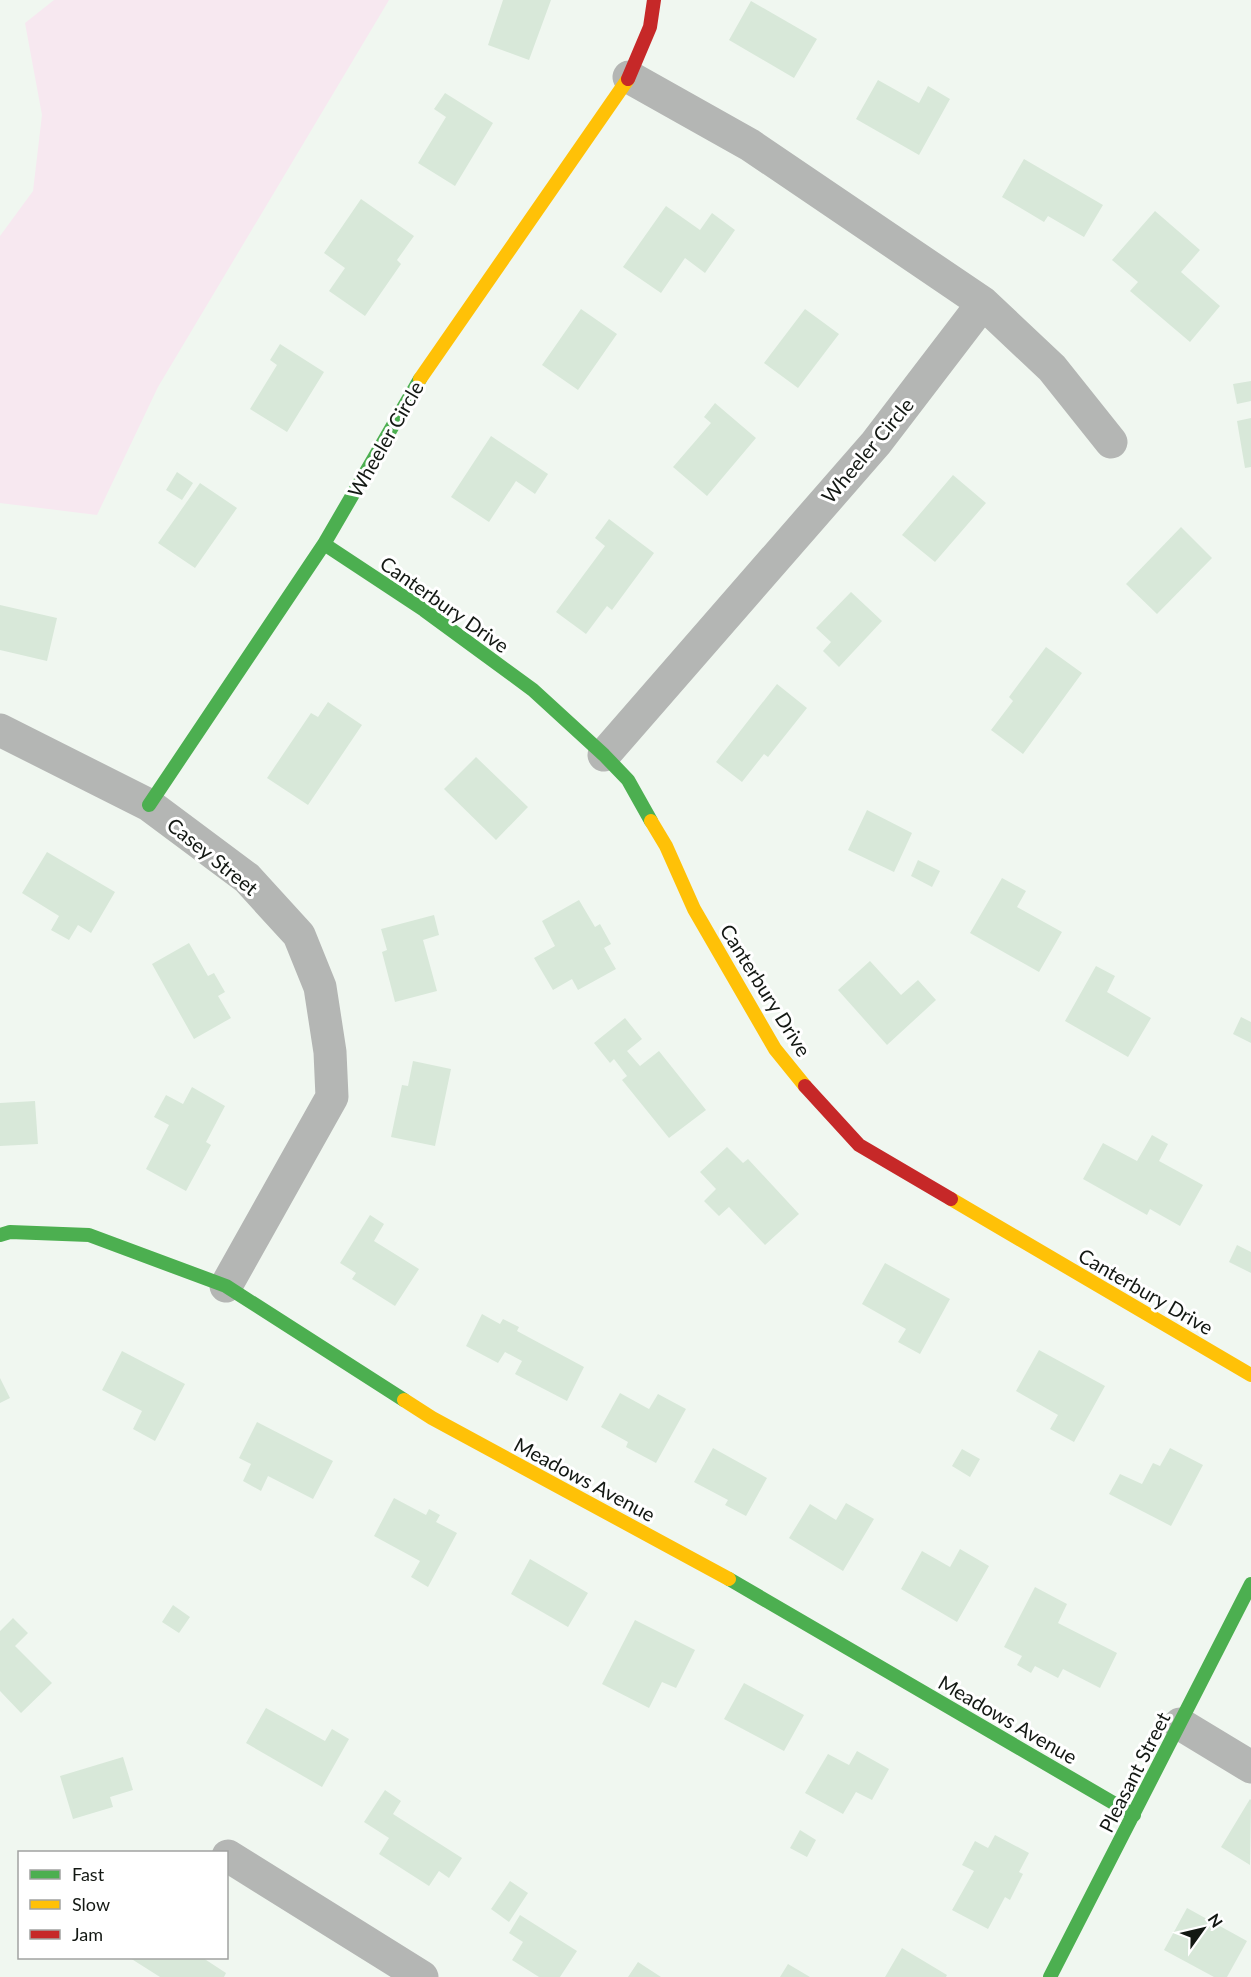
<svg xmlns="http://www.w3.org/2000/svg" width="1251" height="1977" font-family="Lato,sans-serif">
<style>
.green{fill:#f7e8f0}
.building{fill:#d8e8d9}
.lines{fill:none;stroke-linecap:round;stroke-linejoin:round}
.street{stroke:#b4b6b4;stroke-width:33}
.fast{stroke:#4caf50;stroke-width:14}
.slow{stroke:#ffc107;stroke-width:14}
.jam{stroke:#c62828;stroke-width:14}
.labels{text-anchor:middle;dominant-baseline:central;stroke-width:6;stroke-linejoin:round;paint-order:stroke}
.street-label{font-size:20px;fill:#131813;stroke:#fff}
</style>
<rect width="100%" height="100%" fill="#f0f7f0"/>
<path class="green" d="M54,0H389L158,387L97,515L0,503V236L33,191L42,115L25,23Z"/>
<path class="building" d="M503,0H551L529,60L488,45Z
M751,1L817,39L794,78L729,40Z
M878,80L919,103L928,86L950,99L919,155L856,119Z
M445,93L493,123L455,186L418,163L446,117L434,109Z
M1024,159L1103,205L1084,237L1048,216L1044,222L1002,197Z
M361,199L414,236L397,260L401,264L365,316L329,291L345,268L324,253Z
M666,206L700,230L712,213L735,230L705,273L685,258L661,293L623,267Z
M1155,211L1200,250L1181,272L1220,306L1190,342L1130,291L1138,282L1112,260Z
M581,309L617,334L578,390L542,365Z
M805,309L839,334L798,388L764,363Z
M280,344L324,372L287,432L250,409L277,365L270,360Z
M1251,381V401L1237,404L1233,384Z
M715,403L756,438L707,496L673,467L711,423L704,417Z
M1251,418V467L1245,468L1237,421Z
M491,436L548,474L535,494L516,481L489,522L451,497Z
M177,472L193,483L182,500L166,490Z
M953,475L986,503L935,562L902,535Z
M200,483L237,508L195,568L158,543Z
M609,519L654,553L612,610L607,606L586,634L556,612L605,546L595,538Z
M1181,527L1212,558L1157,614L1126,584Z
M851,592L882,621L839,667L823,651L831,642L816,628Z
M0,605L57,618L47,661L0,650Z
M1046,647L1082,673L1023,754L991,730L1013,701L1009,697Z
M777,684L807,708L768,757L764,754L742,782L716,762Z
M328,702L362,725L308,805L267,778L311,713L318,717Z
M476,757L528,807L496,840L444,789Z
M867,810L912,833L894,872L848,850Z
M47,852L115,892L91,933L78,925L69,940L51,930L59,916L22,893Z
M918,860L940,871L932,887L911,876Z
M1002,878L1026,891L1017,907L1062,932L1039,972L970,933Z
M579,900L595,927L600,924L611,944L604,948L616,969L578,990L572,979L553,990L534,958L555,946L542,921Z
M434,915L439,935L423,940L437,991L395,1002L382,952L387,950L381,929Z
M189,943L208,976L214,973L225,992L218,996L231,1018L194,1039L152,964Z
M870,961L901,995L918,980L936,1000L887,1045L838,990Z
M1096,966L1115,976L1107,992L1151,1018L1128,1057L1065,1021Z
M1241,1017L1251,1022V1043L1233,1034Z
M625,1018L642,1039L627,1051L640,1066L659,1051L706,1110L669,1138L622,1080L627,1076L614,1059L610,1063L594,1043Z
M413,1061L451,1069L435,1146L391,1137L402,1085L408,1086Z
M192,1087L225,1106L206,1142L211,1145L186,1191L146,1169L169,1125L154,1117L166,1095L183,1104Z
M35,1101L38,1144L0,1146V1103Z
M1152,1135L1168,1144L1159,1161L1203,1185L1180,1226L1150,1209L1147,1215L1083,1179L1103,1143L1137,1161Z
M727,1147L743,1163L748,1159L799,1214L765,1245L729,1207L719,1216L704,1201L716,1189L700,1172Z
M370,1215L384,1224L374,1241L419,1269L395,1306L352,1279L356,1273L340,1263Z
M1237,1245L1251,1252V1273L1229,1262Z
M885,1263L950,1299L920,1354L898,1342L906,1329L862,1304Z
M482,1314L500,1324L503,1319L519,1327L517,1331L584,1367L567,1401L515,1374L522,1361L505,1352L498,1363L466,1346Z
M1039,1350L1105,1386L1074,1442L1050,1429L1058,1415L1016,1391Z
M122,1351L185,1384L155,1441L133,1429L142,1411L102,1390Z
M0,1378L10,1398L0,1403Z
M620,1393L649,1409L658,1394L686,1409L656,1463L626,1447L628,1442L601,1427Z
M257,1422L333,1461L313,1499L268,1476L261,1491L243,1481L251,1464L239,1458Z
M713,1448L767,1478L746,1516L725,1505L728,1500L694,1482Z
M1170,1448L1203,1465L1171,1526L1109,1494L1120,1474L1142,1484L1153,1463L1160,1466Z
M962,1449L980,1459L970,1477L952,1466Z
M394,1498L426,1515L429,1509L440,1515L436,1522L457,1533L428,1587L411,1577L420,1561L374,1536Z
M846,1503L874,1519L843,1571L789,1538L810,1504L836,1520Z
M960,1549L989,1566L957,1622L901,1589L922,1551L950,1567Z
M530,1559L588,1593L568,1627L511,1594Z
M1035,1587L1067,1604L1058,1623L1117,1653L1100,1688L1063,1669L1058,1678L1035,1666L1031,1673L1017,1665L1022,1656L1004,1647Z
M173,1605L190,1617L179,1633L162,1622Z
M13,1618L28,1633L15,1646L52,1683L21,1713L0,1691V1631Z
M635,1620L695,1650L676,1688L662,1682L649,1708L602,1684Z
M744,1683L804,1715L784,1751L724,1719Z
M266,1708L325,1741L332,1729L349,1739L322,1787L246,1743Z
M857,1751L889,1769L872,1800L856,1792L843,1814L805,1793L828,1754L849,1765Z
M123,1757L133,1790L110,1797L113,1807L73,1819L60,1776Z
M385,1790L401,1801L393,1814L462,1858L449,1878L439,1871L429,1886L379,1854L389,1838L364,1822Z
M1250,1799L1251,1800L1250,1865L1221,1847Z
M800,1830L816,1840L807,1857L790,1848Z
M995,1835L1029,1853L1019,1872L1023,1874L1010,1900L1005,1897L988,1929L952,1910L974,1871L962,1865L975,1841L988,1848Z
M510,1881L528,1893L509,1922L491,1909Z
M1187,1908L1247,1941L1227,1977H1214L1164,1950Z
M520,1915L577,1951L560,1977H539L512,1960L523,1942L509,1933Z
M902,1948L947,1975L946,1977H885Z
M130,1958H203L226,1973L224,1977H160Z
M638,1962L661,1977H628Z
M788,1964L810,1977H780Z"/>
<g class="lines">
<path class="street" d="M629,77L750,145L983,303L1052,368L1111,442
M0,730L149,805L247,878L299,935L320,987L330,1052L332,1097L226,1286
M604,755L876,443L983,303
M1180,1724L1251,1767
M228,1856L422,1977"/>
<path class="fast" d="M324,544L424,610L533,690L604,755L628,780L651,821
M149,805L324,544L420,379
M0,1235L10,1232L89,1235L226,1286L404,1400
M729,1579L1134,1815
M1050,1977L1251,1584"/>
<path class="slow" d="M420,379L628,79
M651,821L666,846L694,909L775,1049L805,1086
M951,1199L1251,1375
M404,1400L432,1418L729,1579"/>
<path class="jam" d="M628,79L650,27L654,0
M805,1086L859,1145L951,1199"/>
</g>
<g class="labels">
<g class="street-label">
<text transform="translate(385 439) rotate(-60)">Wheeler Circle</text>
<text transform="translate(867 450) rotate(-50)">Wheeler Circle</text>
<text transform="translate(445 604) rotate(35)">Canterbury Drive</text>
<text transform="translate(213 856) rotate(39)">Casey Street</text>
<text transform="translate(766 990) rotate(58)">Canterbury Drive</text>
<text transform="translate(1146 1291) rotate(30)">Canterbury Drive</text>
<text transform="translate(585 1479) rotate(28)">Meadows Avenue</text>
<text transform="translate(1008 1719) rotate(30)">Meadows Avenue</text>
<text transform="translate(1134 1772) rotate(-63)">Pleasant Street</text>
</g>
</g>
<rect x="18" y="1851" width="210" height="108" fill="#ffffff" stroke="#a1a3a1" stroke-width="1.5"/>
<rect x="30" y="1870" width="30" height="9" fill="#4caf50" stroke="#a1a3a1" stroke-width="1.5"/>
<text x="72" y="1881" font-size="18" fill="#131813">Fast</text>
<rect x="30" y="1900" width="30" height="9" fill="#ffc107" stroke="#a1a3a1" stroke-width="1.5"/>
<text x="72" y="1911" font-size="18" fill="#131813">Slow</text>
<rect x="30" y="1930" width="30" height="9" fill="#c62828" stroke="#a1a3a1" stroke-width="1.5"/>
<text x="72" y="1941" font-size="18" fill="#131813">Jam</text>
<g transform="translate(1203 1929) rotate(56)" stroke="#ffffff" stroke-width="4.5" paint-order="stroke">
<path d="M0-4.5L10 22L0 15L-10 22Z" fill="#131813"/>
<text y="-9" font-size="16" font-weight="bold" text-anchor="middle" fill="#131813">N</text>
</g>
</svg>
